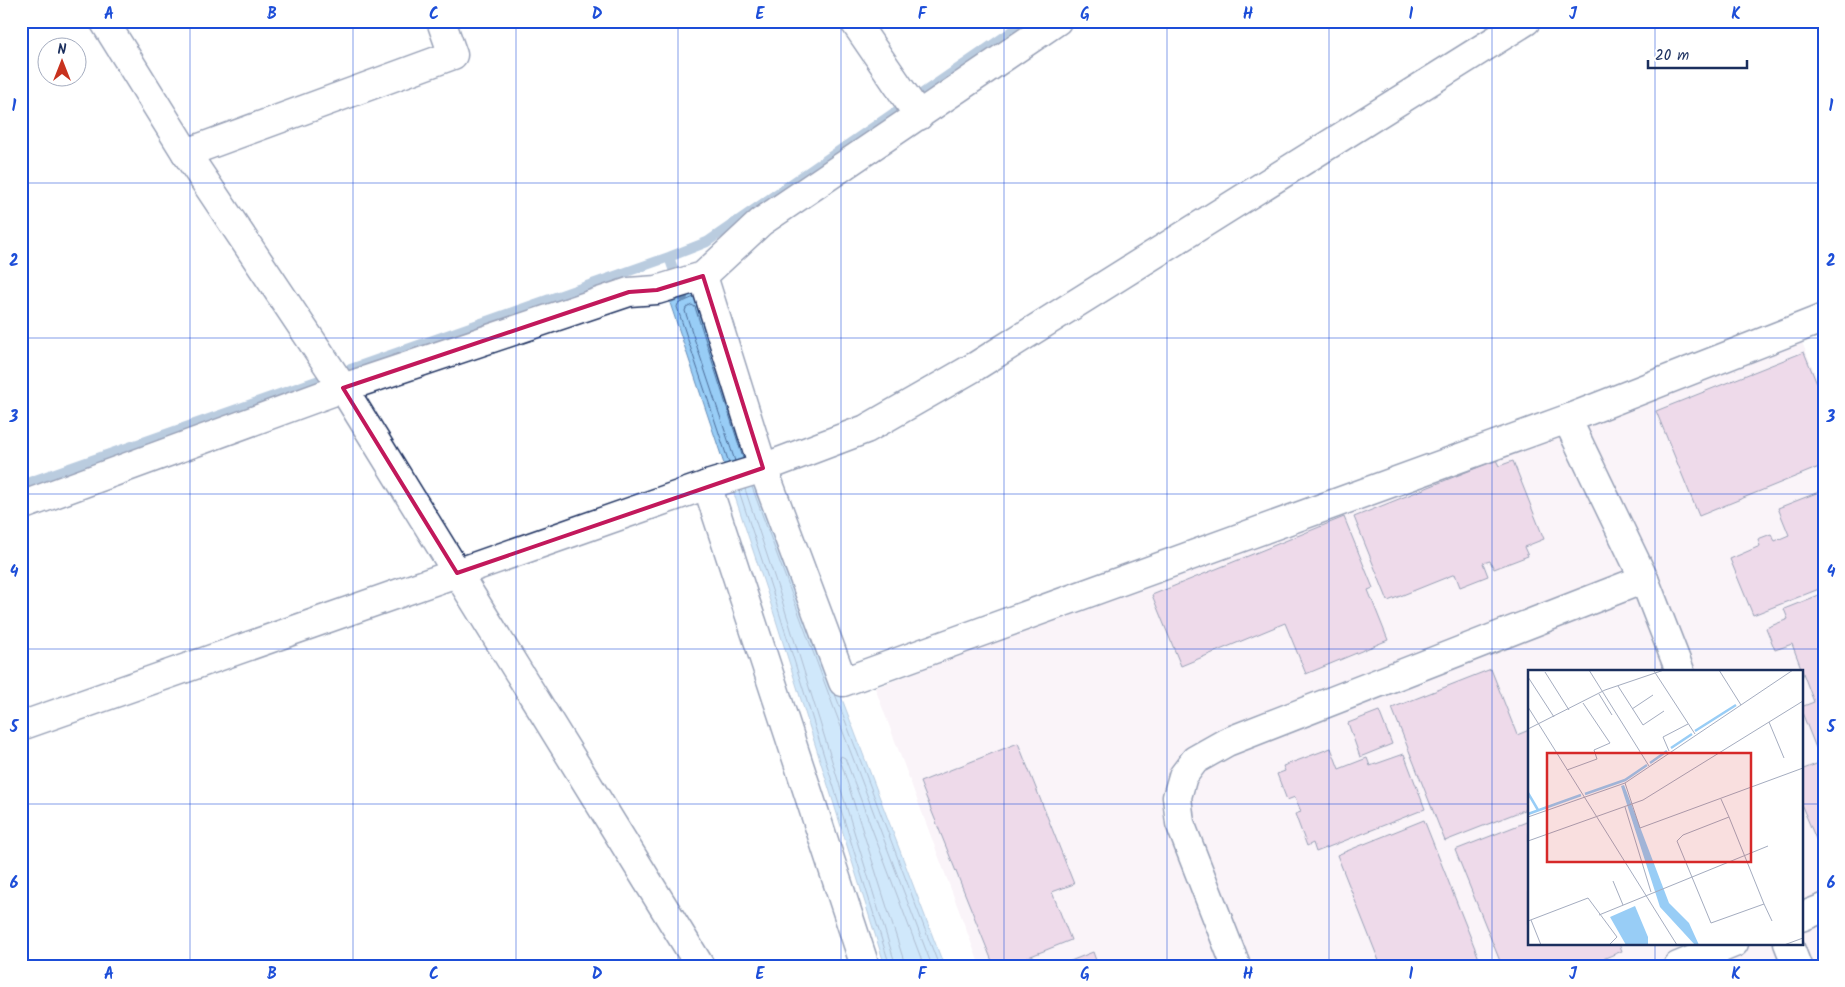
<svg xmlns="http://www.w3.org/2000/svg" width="1845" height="987" font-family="Kalam,sans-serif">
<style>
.built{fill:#f4e6f1;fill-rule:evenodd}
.water{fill:#98cdf6;stroke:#668eb9}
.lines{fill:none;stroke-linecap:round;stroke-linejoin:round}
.shore{stroke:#4d6e9b;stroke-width:1}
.stream{stroke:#668eb9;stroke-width:10}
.building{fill:#daadd1;stroke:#1b2f5e}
.minor-casing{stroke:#1b2f5e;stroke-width:31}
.tertiary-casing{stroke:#1b2f5e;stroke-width:31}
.minor{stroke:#fff;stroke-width:28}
.tertiary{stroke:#fff;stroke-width:28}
.marked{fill:none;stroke:#c2185b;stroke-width:4;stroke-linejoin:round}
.grid{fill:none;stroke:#1d4ed8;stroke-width:1;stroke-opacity:0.55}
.inset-river{fill:none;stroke:#98cdf6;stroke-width:2.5}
.inset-road{fill:none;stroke:#a4acbf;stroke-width:1}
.view{fill:#d62828;fill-opacity:0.15;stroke:#d62828;stroke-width:2.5}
.inset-edge{fill:none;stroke:#1b2f5e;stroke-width:2.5}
.neatline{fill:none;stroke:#1d4ed8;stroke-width:2}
.grid-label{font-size:16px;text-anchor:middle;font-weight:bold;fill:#1d4ed8}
</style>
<rect width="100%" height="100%" fill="#fff"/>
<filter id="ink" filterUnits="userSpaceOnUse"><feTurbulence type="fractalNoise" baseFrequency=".02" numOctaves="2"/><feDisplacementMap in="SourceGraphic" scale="10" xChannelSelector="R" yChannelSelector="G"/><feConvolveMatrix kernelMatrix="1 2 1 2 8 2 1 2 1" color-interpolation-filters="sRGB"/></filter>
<g filter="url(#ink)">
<path class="built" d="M1796,328L1824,395V966H980L875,688L1567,419ZM1529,671H1801V943H1529Z"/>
<path class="water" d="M701,288L764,487L842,699L944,966H885L768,595L670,303Z"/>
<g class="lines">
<path class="shore" d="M694,297L678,304L677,307L729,463
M735,461L685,311L686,308L692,305L695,307L743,458
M752,487L832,703L932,966
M745,489L779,591L896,966
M739,491L773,593L890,966
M835,694L939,966
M904,966L903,958L840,759L841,756L845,758L924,966"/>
<path class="stream" d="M669,257L683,297
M21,485L669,257L707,242L1027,21"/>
</g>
<path class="building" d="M1804,352L1824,401V465L1699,516L1656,411Z
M1496,460L1499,466L1513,461L1544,539L1524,547L1528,556L1494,569L1490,561L1483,563L1488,576L1460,587L1455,574L1388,601L1354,517Z
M1824,490V587L1753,615L1730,559L1760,546L1758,539L1771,534L1775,541L1789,535L1778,508Z
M1344,517L1373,588L1368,590L1388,640L1306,674L1285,623L1181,666L1152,595Z
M1824,593V745L1816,748L1801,710V707L1814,702L1792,644L1775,650L1766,628L1788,619L1784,609Z
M1491,669L1517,735L1529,730V808L1445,841L1392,708Z
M1379,711L1392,744L1360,757L1348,723Z
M1018,743L1074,884L1052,892L1071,940L1006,966H994L920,782Z
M1331,748L1339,769L1367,758L1370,766L1404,754L1425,809L1316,852L1313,843L1307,846L1295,814L1301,812L1295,797L1287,800L1277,774L1285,771L1283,766Z
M1824,761V852L1822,853L1801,804V770Z
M1424,820L1482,966H1381L1337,855Z
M1529,821V943H1619L1622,951L1586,966H1502L1455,850Z
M1093,952L1098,966H1058Z"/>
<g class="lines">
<defs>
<path id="minor" d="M854,21L919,116
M186,153L453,55L441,21
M703,276L763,468L843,682L1567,419L1824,318
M1567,419L1644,579
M707,485L865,966
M21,506L343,388L629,292L657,290L703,276L761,222L1057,21
M1801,917L1824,908"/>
<path id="tertiary" d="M104,21L186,153L343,388L700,966
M21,726L707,485L763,468L866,429L976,366L1526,21
M1788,943L1797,966
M1236,966L1180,823L1177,797L1183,776L1195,760L1227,742L1644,579L1680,671
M1678,966L1734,943"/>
</defs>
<use href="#minor" class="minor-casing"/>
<use href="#tertiary" class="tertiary-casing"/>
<use href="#minor" class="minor"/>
<use href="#tertiary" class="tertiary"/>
</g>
</g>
<path d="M0 0H1845V987H0ZM703,276L763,468L457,573L343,388L629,292L657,290Z" fill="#fff" fill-opacity=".55" fill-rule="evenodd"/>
<path class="marked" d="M703,276L763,468L457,573L343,388L629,292L657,290Z"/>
<path class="grid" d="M190,21V966M353,21V966M516,21V966M678,21V966M841,21V966M1004,21V966M1167,21V966M1329,21V966M1492,21V966M1655,21V671M21,183H1824M21,338H1824M21,494H1824M21,649H1824M21,804H1529M1801,804H1824M1655,943V966"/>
<g transform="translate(1528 670)">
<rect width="275" height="275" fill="#fff"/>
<path d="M96,115L141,233L161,253L171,275H167L132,237L93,116ZM107,236L120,267V275H98L82,247Z" fill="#98cdf6"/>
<path class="inset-river" d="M167,61L208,35M143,78L164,64M122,93L139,81M0,123L10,140M57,124L97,110L119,95M0,144L53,125"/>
<path class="inset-road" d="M61,0L121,96M191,0L213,35M126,1L167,64M17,2L41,40M0,7L26,47M90,16L115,55L136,41M71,24L84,45M0,37L149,275M104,39L125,25M241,52L256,88M0,59L77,20L136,0M141,81L135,67L160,54M39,100L69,89L66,80L82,73L55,33M97,113L112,158L275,98M193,129L201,147L236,234L183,253L149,171L155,165L201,147M97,137L123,222M0,147L97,113L265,0M0,171L115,130L275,31M85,211L95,235M236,234L244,251M71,245L240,176M3,250L13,275M0,251L60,228L89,267L81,275M256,275L275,268"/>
<path class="view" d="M19,83H223V192H19Z"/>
<rect width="275" height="275" class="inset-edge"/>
</g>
<rect width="1845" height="987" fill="none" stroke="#fff" stroke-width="55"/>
<g transform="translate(62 62)"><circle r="24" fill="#ffffff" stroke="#a4acbf"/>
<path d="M0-4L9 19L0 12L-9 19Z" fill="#c8321e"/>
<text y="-8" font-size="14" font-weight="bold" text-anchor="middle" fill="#1b2f5e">N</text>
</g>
<path d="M1648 60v8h99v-8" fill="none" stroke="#1b2f5e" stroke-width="2.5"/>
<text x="1655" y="60" font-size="15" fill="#1b2f5e" stroke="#ffffff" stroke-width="4" paint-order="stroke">20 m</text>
<rect x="28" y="28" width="1790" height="932" class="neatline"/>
<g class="grid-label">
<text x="109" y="19">A</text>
<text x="272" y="19">B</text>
<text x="434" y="19">C</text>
<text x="597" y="19">D</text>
<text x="760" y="19">E</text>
<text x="922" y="19">F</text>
<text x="1085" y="19">G</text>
<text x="1248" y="19">H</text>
<text x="1411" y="19">I</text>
<text x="1573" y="19">J</text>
<text x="1736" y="19">K</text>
<text x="14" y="111">1</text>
<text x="1831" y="111">1</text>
<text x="14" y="266">2</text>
<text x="1831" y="266">2</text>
<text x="14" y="422">3</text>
<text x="1831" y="422">3</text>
<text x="14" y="577">4</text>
<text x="1831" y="577">4</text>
<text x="14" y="732">5</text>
<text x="1831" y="732">5</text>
<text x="14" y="888">6</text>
<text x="1831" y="888">6</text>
<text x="109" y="979">A</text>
<text x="272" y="979">B</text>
<text x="434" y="979">C</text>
<text x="597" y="979">D</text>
<text x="760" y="979">E</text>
<text x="922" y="979">F</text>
<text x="1085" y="979">G</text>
<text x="1248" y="979">H</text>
<text x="1411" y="979">I</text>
<text x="1573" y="979">J</text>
<text x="1736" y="979">K</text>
</g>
</svg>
